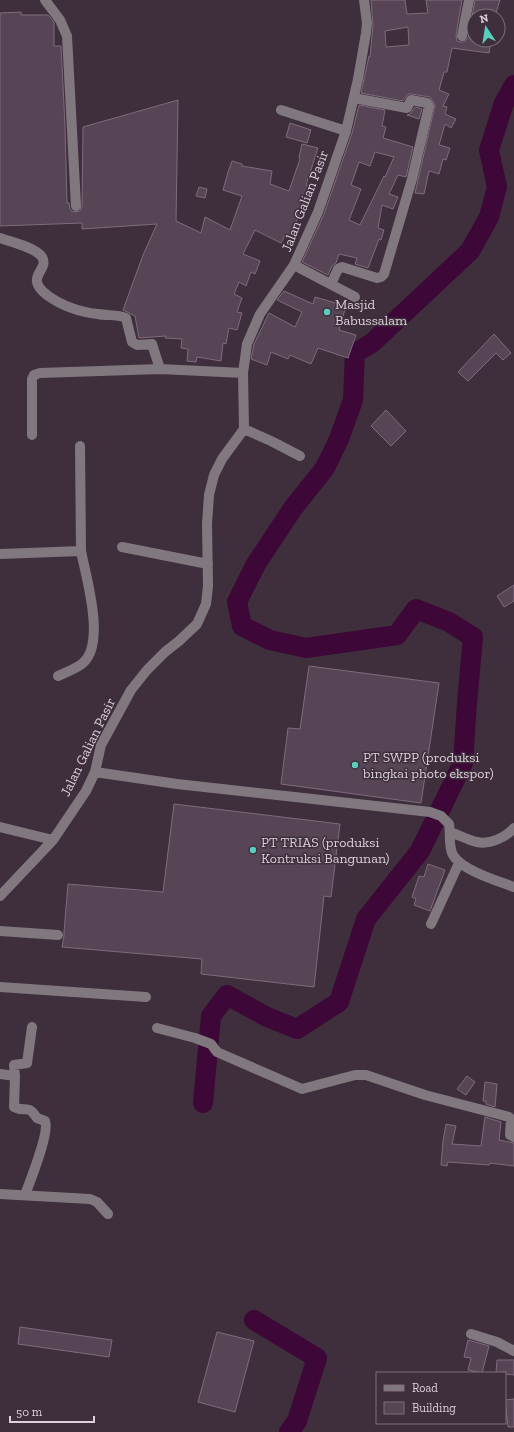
<svg xmlns="http://www.w3.org/2000/svg" width="514" height="1432" font-family="'Zilla Slab',serif">
<style>
.lines{fill:none;stroke-linecap:round;stroke-linejoin:round}
.river{stroke:#3d0738;stroke-width:20}
.building{fill:#574454;stroke:#806b7c;fill-rule:evenodd}
.minor{stroke:#81787f;stroke-width:10}
.poi-dot{fill:#5acebd;stroke:#3f2e3c;stroke-width:1.5}
.labels{text-anchor:middle;dominant-baseline:central;stroke-width:3;stroke-linejoin:round;paint-order:stroke}
.street-label{font-size:14px;fill:#dcd1da;stroke:#3f2e3c}
.poi-label{font-size:14px;fill:#dcd1da;stroke:#3f2e3c;text-anchor:start}
</style>
<rect width="100%" height="100%" fill="#3f2e3c"/>
<g class="lines">
<path class="river" d="M203,1103L211,1016L227,995L267,1017L297,1029L339,1002L366,919L420,851L463,763L467,703L473,637L449,622L416,609L397,635L306,648L270,640L242,626L237,602L256,564L293,508L325,468L339,439L353,400L355,353L372,343L470,251L489,217L497,187L489,150L504,103L514,85
M254,1320L317,1358L297,1421L289,1432"/>
</g>
<path class="building" d="M371,0H405L407,14L428,13L426,0H462L456,35L457,41L461,42H464L468,38L475,0H500L495,16H474V40H491L489,53L452,48L447,72H444L439,90L449,94L443,106L447,107L445,114L456,119L451,128L445,124L439,145L450,148L446,160L443,159L439,174L429,171L424,194L415,193L435,105L430,97L412,94H408L403,101L361,93L369,56L370,57L373,24ZM408,27L409,45L386,47L385,31Z
M21,12V15H48L54,22V46H61L65,126L67,203H69L70,209L73,212L80,211L82,206L83,127L178,100L176,221L201,233L205,217L230,230L242,196L223,190L228,172L232,161L242,164V166L272,171L270,184L289,191L300,159L299,158L302,144L318,148L306,185L313,188L289,236L286,234L281,243L255,230L243,254L260,261L255,274L251,272L246,286L239,282L234,294L242,298L237,312L242,313L237,330L229,328L226,344L223,343L221,361L197,357L196,362L187,361L188,349L181,348L182,339L165,338L166,336L139,338L135,316L123,310L143,255L157,224L82,229V223L0,226V13Z
M359,105L385,110L382,126L386,127L383,138L413,147L406,177L398,175L389,194L398,197L393,209L382,205L378,228L384,230L381,240L379,239L368,268L355,264L357,258L339,254L336,263L332,266L328,275L302,262L324,214L352,133ZM375,152L394,157L385,177L384,176L360,225L349,220L361,189L351,185L359,162L370,166Z
M415,107L422,109L419,119L407,115L410,114Z
M290,123L311,130L307,143L286,137Z
M199,187L207,189L205,198L196,196Z
M284,291L313,304L315,297L346,306L339,330L356,335L348,358L318,348L311,364L290,355L288,359L271,352L267,365L251,359L254,344L269,313L295,327L302,312L277,300Z
M494,334L511,353L503,360L496,353L468,381L458,372Z
M386,410L406,431L391,446L371,426Z
M514,585V601L504,607L497,596Z
M309,666L439,683L421,803L281,784L288,728L300,729Z
M174,804L340,824L331,897L324,896L314,987L201,974L202,959L62,947L64,936V932L68,884L163,892Z
M428,864L445,870L430,911L414,905L416,899L412,897L419,876L424,877Z
M467,1076L475,1082L466,1095L457,1089Z
M485,1082L497,1084L495,1107L486,1104V1101H483Z
M485,1117L501,1122L499,1140L514,1143V1166L490,1163L489,1165L448,1162L447,1166L441,1165L443,1141L446,1124L456,1126L452,1144L481,1146Z
M20,1327L112,1340L109,1357L18,1344Z
M217,1332L254,1341L235,1412L198,1402Z
M468,1340L489,1346L482,1373L468,1370L471,1358L464,1357Z
M497,1360H514V1375L496,1373Z
M514,1399V1427H508L505,1400Z"/>
<g class="lines">
<path class="minor" d="M45,0L60,20L67,36L76,206
M462,36L469,0
M281,110L346,131
M0,238C11,242 35,247 42,257C50,271 23,276 47,295C62,306 79,312 98,314C107,316 117,314 126,318L132,342L137,345L152,344L160,369
M294,265L355,297
M331,284L338,269L342,267L377,278L381,277L384,274L412,179L429,106L427,103L411,100L407,108L354,98
M244,429L271,441L300,456
M32,435V379L34,375L40,373L160,369L243,373
M80,446L81,551
M122,547L208,564
M0,554L81,551C86,577 106,643 83,663C76,669 66,672 58,676
M95,772L177,784L430,812L441,816L449,824C451,834 448,846 453,855C461,870 498,881 514,887
M0,827L53,840
M450,832C459,835 468,840 477,842C490,845 506,837 514,828
M0,896L53,840L86,791L95,772L101,745L131,690L147,670L165,652L179,641L197,624L206,604L208,586L207,524L209,495L214,475L222,459L244,429L243,373L247,344L260,314L294,265L318,212L346,131L358,79L366,33L367,23L364,0
M431,924L459,863
M0,931L58,935
M0,987L146,997
M157,1028L195,1038L211,1044L217,1052L302,1089L355,1075H366L425,1095L509,1117L511,1119L510,1135L514,1137
M0,1074L15,1076L14,1107C26,1113 27,1103 37,1118L45,1121C50,1132 30,1181 25,1195
M15,1076L14,1065L27,1063L32,1027
M0,1194L90,1199L97,1202L108,1214
M471,1334L497,1342L514,1351"/>
</g>
<g class="poi-dot">
<circle cx="327" cy="312" r="4"/>
<circle cx="355" cy="765" r="4"/>
<circle cx="253" cy="850" r="4"/>
</g>
<g class="labels">
<g class="street-label">
<text transform="translate(305 201) rotate(-69)">Jalan Galian Pasir</text>
<text transform="translate(88 747) rotate(-64)">Jalan Galian Pasir</text>
</g>
<g class="poi-label">
<text x="335" y="304">Masjid<tspan x="335" dy="16">Babussalam</tspan></text>
<text x="363" y="757">PT SWPP (produksi<tspan x="363" dy="16">bingkai photo ekspor)</tspan></text>
<text x="261" y="842">PT TRIAS (produksi<tspan x="261" dy="16">Kontruksi Bangunan)</tspan></text>
</g>
</g>
<rect x="376" y="1372" width="130" height="52" fill="#3f2e3c" stroke="#7e6f7b"/>
<rect x="384" y="1385" width="20" height="6" fill="#81787f" stroke="#7e6f7b"/>
<text x="412" y="1392" font-size="12" fill="#dcd1da">Road</text>
<rect x="384" y="1402" width="20" height="12" fill="#574454" stroke="#7e6f7b"/>
<text x="412" y="1412" font-size="12" fill="#dcd1da">Building</text>
<g transform="translate(486 28) rotate(348)"><circle r="19" fill="#3f2e3c" stroke="#7e6f7b"/>
<path d="M0-3L7 15L0 10L-7 15Z" fill="#5acebd"/>
<text y="-6" font-size="11" font-weight="bold" text-anchor="middle" fill="#dcd1da">N</text>
</g>
<path d="M10 1416v6h84v-6" fill="none" stroke="#dcd1da" stroke-width="2"/>
<text x="16" y="1416" font-size="12" fill="#dcd1da" stroke="#3f2e3c" stroke-width="3" paint-order="stroke">50 m</text>
</svg>
